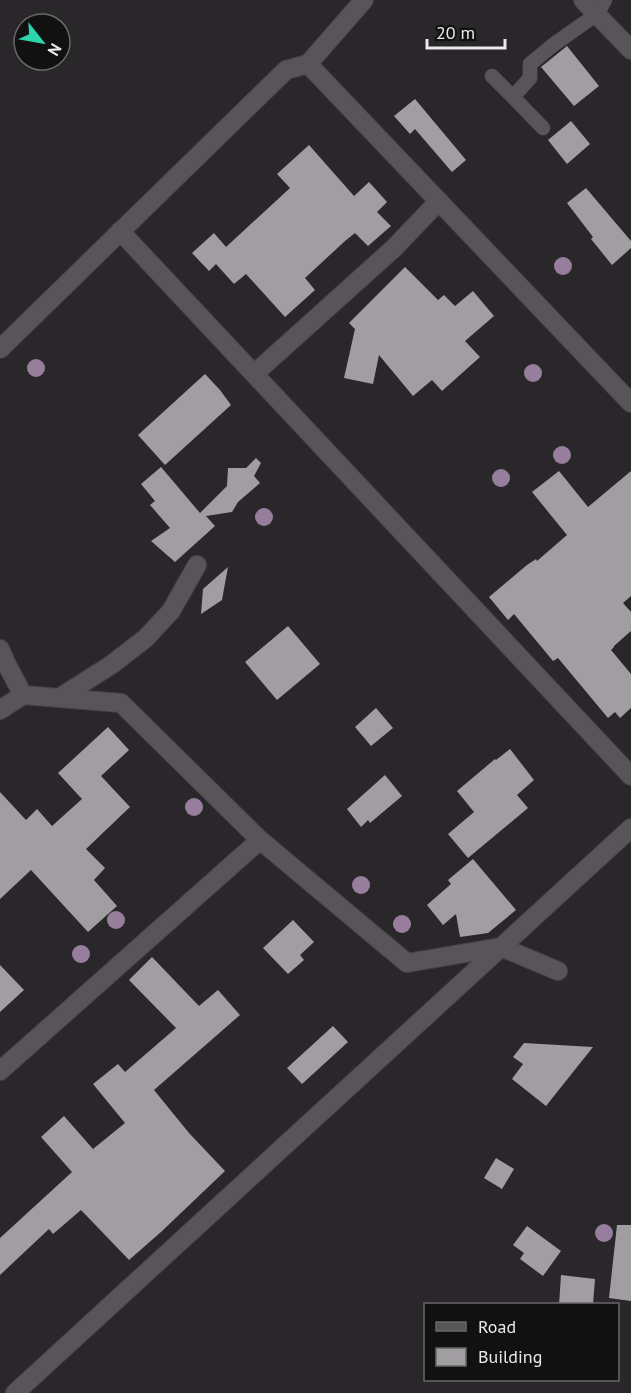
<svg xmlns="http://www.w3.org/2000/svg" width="631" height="1393" font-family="'PT Sans',sans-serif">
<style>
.building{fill:#a19ea2}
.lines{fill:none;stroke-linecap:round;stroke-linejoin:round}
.service-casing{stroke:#474447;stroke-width:15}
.minor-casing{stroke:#474447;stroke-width:20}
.service{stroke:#585559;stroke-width:14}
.minor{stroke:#585559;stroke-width:18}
.tree{fill:#977e9c}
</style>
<rect width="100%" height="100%" fill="#2a272b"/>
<path class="building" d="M567,46L599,86L574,106L541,67Z
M415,99L466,160L452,172L415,129L410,134L394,116Z
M571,121L590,144L567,164L548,140Z
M309,145L354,196L369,182L387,202L377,212L391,226L368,246L355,233L345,241L305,278L315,290L285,317L246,274L234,284L216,264L209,271L192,253L214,233L226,247L290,188L277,174Z
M586,188L631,241V248L612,265L591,239L593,237L567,203Z
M405,267L438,300L444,295L455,306L473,291L494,316L465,341L480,357L442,391L432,380L413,396L379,355L373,384L344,378L355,329L349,323Z
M205,374L220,390L231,405L165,465L138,435Z
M256,458L261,463L254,476L260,483L238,502L232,512L206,516L215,526L175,562L151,541L170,528L150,505L155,501L141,484L161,467L200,513L227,486L228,468H246Z
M559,471L588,507L631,471V596L623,603L631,612V631L614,646V647L611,650L631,674V708L620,718L615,712L608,718L558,658L553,661L514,614L508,620L489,597L527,565L536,559L537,561L567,535L532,492Z
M228,567L222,600L201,614L203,589Z
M288,626L320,664L277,700L245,662Z
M376,708L393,728L371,746L355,727Z
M108,727L129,750L101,776L130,807L86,849L105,868L94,880L117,906L88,932L31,870L0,899V792L26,820L37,809L52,826L82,799L58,773Z
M510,749L534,780L517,795L528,808L468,858L448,834L474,812L457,791L495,759L496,760Z
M385,775L402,796L370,823L368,820L361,827L347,809Z
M473,859L516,910L488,933L460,937L456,914L443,925L427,905L451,884L448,880Z
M293,920L314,942L300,955L304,960L288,974L263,948Z
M152,957L199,1006L218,990L240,1015L154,1090L189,1133L225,1171L161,1232L129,1260L81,1210L53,1234L49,1229L0,1275V1238L72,1172L41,1137L64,1116L93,1149L125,1123L93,1084L118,1064L125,1072L176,1028L129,980Z
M0,965L24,990L0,1012Z
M333,1026L348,1042L302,1084L287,1068Z
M524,1043L593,1047L546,1106L512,1079L523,1064L513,1057Z
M496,1158L514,1169L502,1189L484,1178Z
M617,1225H631V1301L609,1298Z
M527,1226L561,1251L543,1276L520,1259L524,1253L513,1245Z
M561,1275L595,1279L593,1305H559Z"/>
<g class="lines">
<defs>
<path id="service" d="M492,76L513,97L530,78V64L553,45L597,14L605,0
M513,97L543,128"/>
<path id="minor" d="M583,0L631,50
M308,64L631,403
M120,231L631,776
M0,349L286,70L308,64L364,0
M254,374L394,248L439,201
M0,649L6,663L23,695
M59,698L111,665L146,638L171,611L197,565
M0,710L23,695L121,703L260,840L407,963L501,947L558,971
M0,1071L260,840
M15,1393L631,828"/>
</defs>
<use href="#service" class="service-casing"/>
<use href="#minor" class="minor-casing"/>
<use href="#service" class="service"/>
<use href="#minor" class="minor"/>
</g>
<g class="tree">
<circle cx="563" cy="266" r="9"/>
<circle cx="36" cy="368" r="9"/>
<circle cx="533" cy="373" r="9"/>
<circle cx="562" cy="455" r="9"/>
<circle cx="501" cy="478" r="9"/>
<circle cx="264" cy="517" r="9"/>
<circle cx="194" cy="807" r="9"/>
<circle cx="361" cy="885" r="9"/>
<circle cx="116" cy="920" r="9"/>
<circle cx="402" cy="924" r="9"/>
<circle cx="81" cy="954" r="9"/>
<circle cx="604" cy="1233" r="9"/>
</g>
<rect x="424" y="1303" width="195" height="78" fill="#121112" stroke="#696769" stroke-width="1.5"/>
<rect x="436" y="1322" width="30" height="9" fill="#585559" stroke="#696769" stroke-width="1.5"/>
<text x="478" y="1333" font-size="18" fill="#ebe9eb">Road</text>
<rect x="436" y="1348" width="30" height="18" fill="#a19ea2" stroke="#696769" stroke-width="1.5"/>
<text x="478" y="1363" font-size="18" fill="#ebe9eb">Building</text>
<g transform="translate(42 42) rotate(121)"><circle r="28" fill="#121112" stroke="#696769" stroke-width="1.5"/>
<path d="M0-4.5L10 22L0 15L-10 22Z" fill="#2cd5ab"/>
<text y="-9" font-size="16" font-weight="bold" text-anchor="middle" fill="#ebe9eb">N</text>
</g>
<path d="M427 39v9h78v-9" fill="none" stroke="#ebe9eb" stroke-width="3"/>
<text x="436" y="39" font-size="18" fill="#ebe9eb" stroke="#121112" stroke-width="4.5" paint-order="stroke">20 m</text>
</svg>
